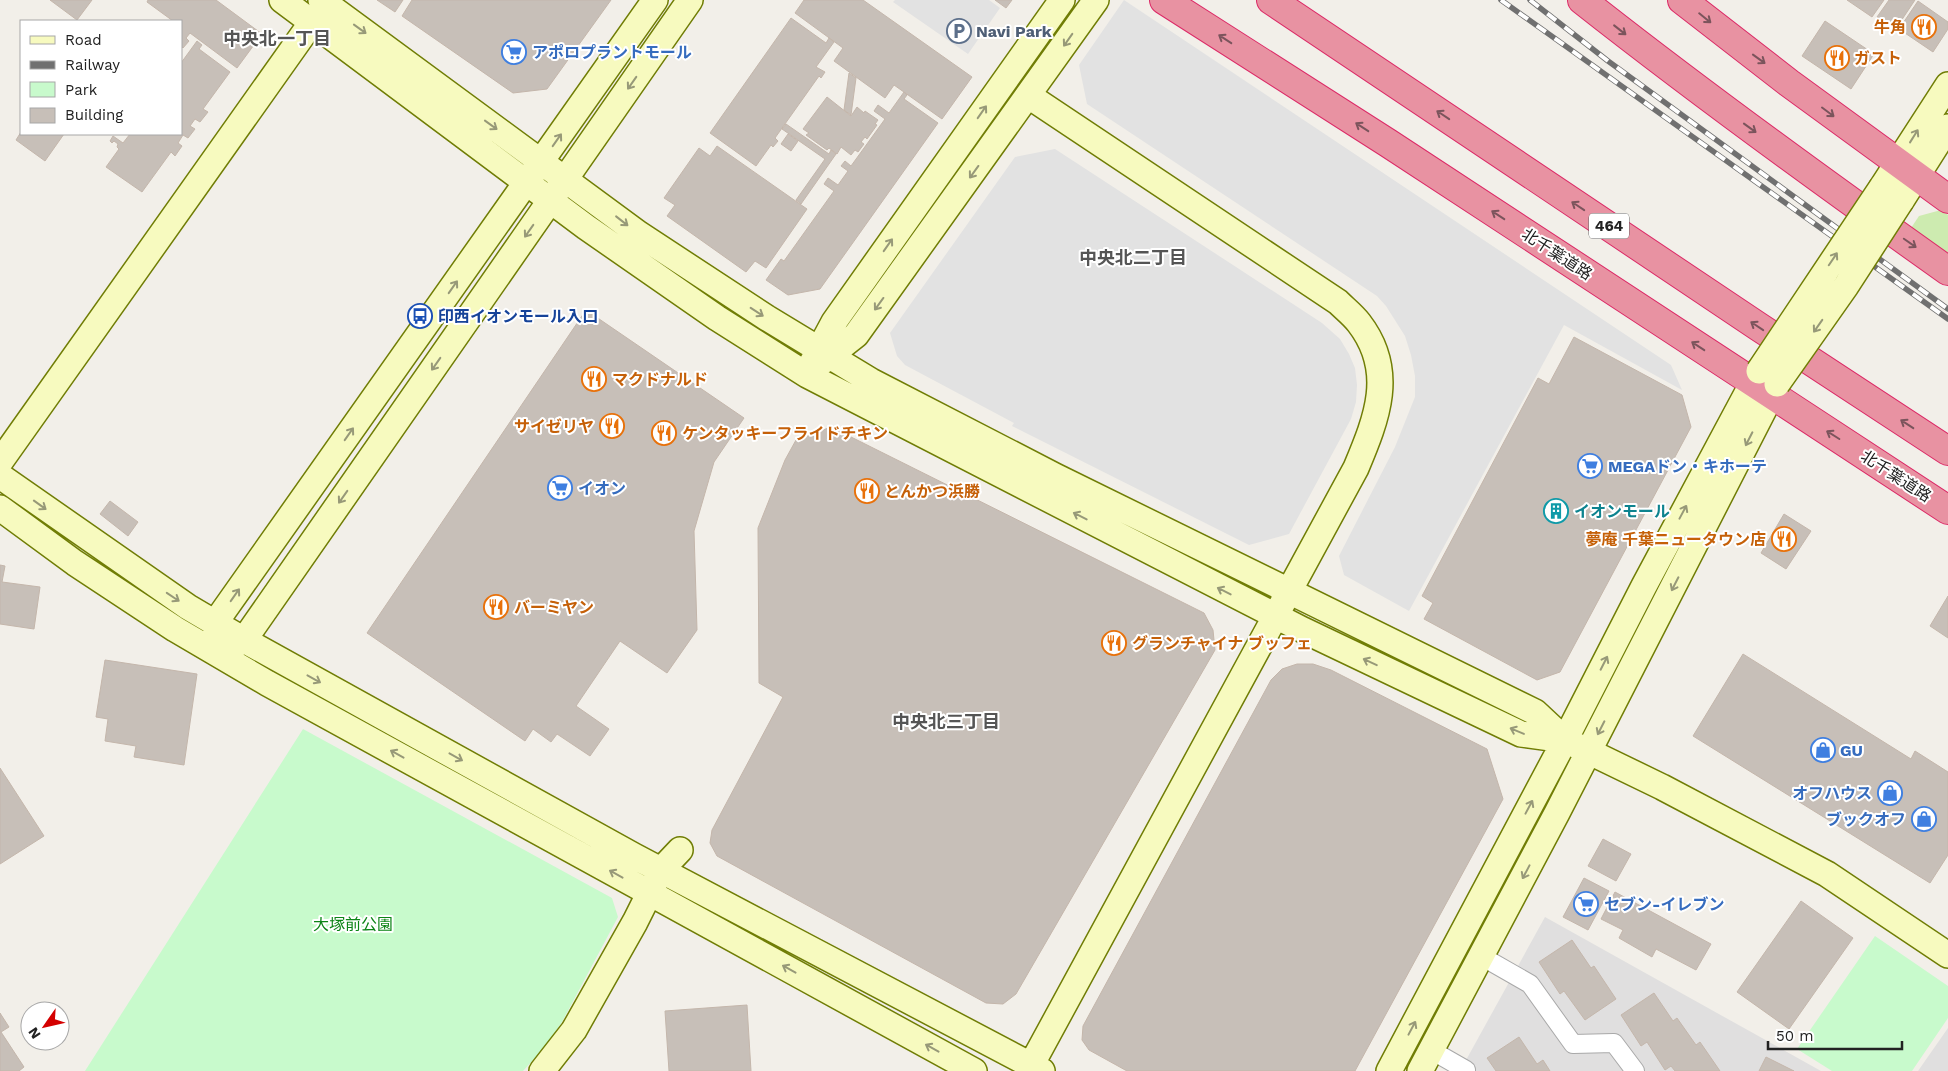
<svg xmlns="http://www.w3.org/2000/svg" width="1948" height="1071" font-family="'Work Sans','Noto Sans JP',sans-serif">
<style>
.residential{fill:#e0dfdf}
.grass{fill:#cdebb0}
.park{fill:#c8facc}
.parking{fill:#e2e2e2}
.building{fill:#c7bfb8;stroke:#c4b6ab}
.lines{fill:none;stroke-linecap:round;stroke-linejoin:round}
.street-casing{stroke:#a9a9a9;stroke-width:20}
.secondary-casing{stroke:#707d05;stroke-width:28}
.highway-casing{stroke:#dc2a67;stroke-width:30}
.street{stroke:#fff;stroke-width:18}
.secondary{stroke:#f7fabf;stroke-width:25}
.highway{stroke:#e892a2;stroke-width:28}
.rail-casing{stroke:#707070;stroke-width:5.5}
.rail{stroke:#fff;stroke-width:4;stroke-dasharray:11;stroke-linecap:butt}
.secondary-bridge-casing{stroke:#707d05;stroke-width:28;stroke-linecap:butt}
.secondary-bridge{stroke:#f7fabf;stroke-width:25}
.oneway{stroke:#7b545c}
.oneway2{stroke:#979978}
.labels{text-anchor:middle;dominant-baseline:central;stroke-width:4;stroke-linejoin:round;paint-order:stroke}
.shield{fill:#fff;stroke:#646464;stroke-width:1}
.shield-label{font-size:15px;font-weight:bold;fill:#222}
.food-label{font-size:16px;font-weight:bold;fill:#c56008;stroke:#fff;text-anchor:start}
.service-label{font-size:16px;font-weight:bold;fill:#4e5e75;stroke:#fff;text-anchor:start}
.shop-label{font-size:16px;font-weight:bold;fill:#366cbe;stroke:#fff;text-anchor:start}
.street-label{font-size:16px;fill:#222;stroke:#fff}
.transit-label{font-size:16px;font-weight:bold;fill:#164399;stroke:#fff;text-anchor:start}
.culture-label{font-size:16px;font-weight:bold;fill:#0d838f;stroke:#fff;text-anchor:start}
.park-label{font-size:16px;fill:#0c8416;stroke:#fff}
.neighbourhood-label{font-size:18px;font-weight:bold;fill:#555;stroke:#fff}
</style>
<rect width="100%" height="100%" fill="#f2efe9"/>
<path class="residential" d="M1545,917L1821,1071H1460Z
M1948,1028V1071H1918Z"/>
<path class="grass" d="M1941,210L1948,215V253L1911,228L1919,216Z"/>
<path class="park" d="M303,729L612,898L618,917L562,1022L544,1048L523,1071H85Z
M1875,936L1948,986V1018L1912,1071H1832L1797,1049Z"/>
<path class="parking" d="M895,0H989L1000,8L968,54L893,2Z
M1124,0L1671,365L1682,390L1564,325L1409,611L1344,575L1339,556L1395,447L1415,397V376L1411,355L1405,336L1386,306L1377,296L1087,104L1079,65Z
M1055,149L1322,323L1340,339L1349,354L1355,368L1357,385L1356,402L1351,419L1289,534L1249,545L1012,426L1014,423L905,365L897,356L890,333L1015,157Z"/>
<path class="building" d="M50,0H92L77,20Z
M148,0H216L262,34L237,68L190,33L186,38L189,41L183,48L181,46V21H173L147,2Z
M377,0H403L395,12Z
M412,0H611L547,89L513,93L402,16Z
M804,0H863L972,77L942,119L894,85L885,98L834,61L843,48L795,13Z
M995,0H1012L1006,8Z
M1847,0H1884L1872,17Z
M1889,0H1915L1895,30L1877,17Z
M1918,1L1948,22V29L1933,52L1899,29Z
M791,18L826,43L829,38L834,42L816,67L825,72L821,78L819,76L775,138L778,141L773,147L771,145L756,166L710,133Z
M1825,21L1874,54L1851,89L1802,56Z
M197,41L202,45L199,49L230,72L203,109L208,112L200,122L195,119L190,126L195,129L188,138L183,135L178,143L182,146L175,156L171,152L142,192L106,167L119,149L117,147L118,144L114,141L112,143L110,141L113,136L123,143L130,134H181V63Z
M849,73L856,78L851,115L844,110Z
M904,92L907,95L904,99L938,123L820,289L788,295L766,280L781,259L784,261L834,191L824,184L828,178L838,185L848,171L841,166L845,161L851,166L885,119L874,111L878,105L889,113Z
M827,97L851,116L857,107L864,113L865,111L878,120L875,124L877,125L867,139L865,137L861,142L864,144L858,152L855,150L851,155L841,147L837,154L829,148L827,150L806,135L809,133L803,129Z
M786,124L829,154L831,150L836,154L801,204L796,200L825,159L782,129Z
M21,132V134H64L45,161L16,140Z
M788,134L798,141L791,151L781,144Z
M717,146L807,209L766,268L755,261L746,272L667,216L675,205L664,198L699,148L710,156Z
M586,310L744,418L714,462L694,531L697,630L667,673L620,641L576,706L609,729L590,756L557,734L551,742L533,729L525,741L367,633Z
M1574,337L1682,395L1691,427L1560,672L1537,680L1424,619L1433,603L1422,596L1538,378L1549,384Z
M831,427L1204,613L1213,630L1215,650L1016,994L1003,1004L986,1003L717,856L710,843L712,830L783,697L759,683L758,528L785,460L796,440Z
M110,501L138,522L128,536L100,514Z
M1784,514L1811,531L1786,569L1761,553Z
M0,565L5,566L2,582L40,587L34,629L0,624Z
M1948,596V638L1930,626Z
M1743,654L1911,759L1915,751L1948,772V855L1930,883L1693,736Z
M105,660L197,674L184,765L134,757L136,746L105,741L108,719L96,717Z
M1297,664H1313L1331,670L1487,749L1503,799L1355,1071H1127L1089,1050L1082,1040L1083,1026L1271,680L1282,669Z
M0,768L44,836L0,864Z
M1603,839L1631,854L1616,881L1588,866Z
M1584,878L1609,891L1588,930L1563,917Z
M1615,892L1711,944L1696,970L1656,949L1652,957L1619,938L1623,930L1601,919Z
M1801,901L1853,938L1789,1029L1737,992Z
M1572,940L1591,968L1594,966L1616,999L1585,1020L1564,991L1560,994L1539,962Z
M1654,993L1673,1021L1677,1018L1696,1045L1700,1042L1720,1071H1675L1671,1066L1665,1070L1647,1042L1641,1046L1621,1015Z
M747,1005L751,1071H669L665,1011Z
M0,1013L9,1027L1,1032L24,1067L19,1071H0Z
M1519,1037L1537,1064L1543,1060L1550,1071H1496L1487,1058Z
M1766,1057L1794,1071H1759Z"/>
<g class="lines">
<defs>
<path id="street" d="M1481,956L1530,984L1573,1044L1614,1043L1635,1071
M1431,1050L1466,1070"/>
<path id="secondary" d="M282,0L586,227L717,318L807,375L1303,630L1521,734L1565,740
M321,0L639,234L767,318L871,381L1055,476L1535,712L1565,740L1662,787L1827,874L1948,955
M655,0L215,623L219,655L244,640L690,0
M1882,187L1948,85
M1901,201L1948,127
M812,363L834,322L1062,0
M818,365L856,335L1096,0
M0,462L312,22
M0,476L188,607L244,640L634,856L1042,1071
M0,508L75,563L175,629L267,683L974,1071
M542,1071L574,1030L635,922L661,870L680,850
M1028,1071L1356,468C1377,418 1396,371 1359,323C1353,315 1345,309 1338,302L1029,96
M1389,1071L1565,740L1644,586L1759,371
M1420,1071L1557,813L1777,384"/>
<path id="highway" d="M1164,0L1388,143L1948,510
M1271,0L1759,327L1948,451
M1582,0C1701,94 1824,183 1948,271
M1682,0L1789,83L1948,199"/>
</defs>
<use href="#street" class="street-casing"/>
<use href="#secondary" class="secondary-casing"/>
<use href="#highway" class="highway-casing"/>
<use href="#street" class="street"/>
<use href="#secondary" class="secondary"/>
<use href="#highway" class="highway"/>
<defs>
<path id="rail" d="M1501,0L1948,319
M1530,0L1608,61L1948,309"/>
</defs>
<use href="#rail" class="rail-casing"/>
<use href="#rail" class="rail"/>
<defs>
<path id="secondary-bridge" d="M1759,371L1882,187
M1777,384L1846,286L1901,201"/>
</defs>
<use href="#secondary-bridge" class="secondary-bridge-casing"/>
<use href="#secondary-bridge" class="secondary-bridge"/>
</g>
<defs><path id="oneway-shaft" d="M-6 0H5M1.5-3L5.5 0L1.5 3" fill="none" stroke-width="1.6" stroke-linecap="round" stroke-linejoin="round" transform="scale(1.25)"/></defs>
<g class="oneway">
<use href="#oneway-shaft" transform="translate(1705 18) rotate(39)"/>
<use href="#oneway-shaft" transform="translate(1620 30) rotate(38)"/>
<use href="#oneway-shaft" transform="translate(1225 39) rotate(-147)"/>
<use href="#oneway-shaft" transform="translate(1759 59) rotate(36)"/>
<use href="#oneway-shaft" transform="translate(1828 112) rotate(37)"/>
<use href="#oneway-shaft" transform="translate(1443 115) rotate(-146)"/>
<use href="#oneway-shaft" transform="translate(1362 127) rotate(-147)"/>
<use href="#oneway-shaft" transform="translate(1750 128) rotate(36)"/>
<use href="#oneway-shaft" transform="translate(1578 206) rotate(-146)"/>
<use href="#oneway-shaft" transform="translate(1498 215) rotate(-147)"/>
<use href="#oneway-shaft" transform="translate(1910 243) rotate(35)"/>
<use href="#oneway-shaft" transform="translate(1757 326) rotate(-146)"/>
<use href="#oneway-shaft" transform="translate(1698 346) rotate(-147)"/>
<use href="#oneway-shaft" transform="translate(1907 424) rotate(-147)"/>
<use href="#oneway-shaft" transform="translate(1833 435) rotate(-148)"/>
</g>
<g class="oneway2">
<use href="#oneway-shaft" transform="translate(360 29) rotate(36)"/>
<use href="#oneway-shaft" transform="translate(1068 40) rotate(125)"/>
<use href="#oneway-shaft" transform="translate(632 83) rotate(125)"/>
<use href="#oneway-shaft" transform="translate(982 112) rotate(-55)"/>
<use href="#oneway-shaft" transform="translate(491 125) rotate(36)"/>
<use href="#oneway-shaft" transform="translate(1914 136) rotate(-58)"/>
<use href="#oneway-shaft" transform="translate(557 140) rotate(-55)"/>
<use href="#oneway-shaft" transform="translate(974 172) rotate(126)"/>
<use href="#oneway-shaft" transform="translate(622 221) rotate(38)"/>
<use href="#oneway-shaft" transform="translate(529 231) rotate(125)"/>
<use href="#oneway-shaft" transform="translate(888 245) rotate(-55)"/>
<use href="#oneway-shaft" transform="translate(1833 259) rotate(-56)"/>
<use href="#oneway-shaft" transform="translate(453 287) rotate(-55)"/>
<use href="#oneway-shaft" transform="translate(879 304) rotate(126)"/>
<use href="#oneway-shaft" transform="translate(757 312) rotate(33)"/>
<use href="#oneway-shaft" transform="translate(1818 326) rotate(125)"/>
<use href="#oneway-shaft" transform="translate(436 364) rotate(125)"/>
<use href="#oneway-shaft" transform="translate(349 434) rotate(-55)"/>
<use href="#oneway-shaft" transform="translate(1749 439) rotate(117)"/>
<use href="#oneway-shaft" transform="translate(343 497) rotate(125)"/>
<use href="#oneway-shaft" transform="translate(40 505) rotate(36)"/>
<use href="#oneway-shaft" transform="translate(1683 512) rotate(-62)"/>
<use href="#oneway-shaft" transform="translate(1080 516) rotate(-153)"/>
<use href="#oneway-shaft" transform="translate(1675 584) rotate(117)"/>
<use href="#oneway-shaft" transform="translate(1224 591) rotate(-153)"/>
<use href="#oneway-shaft" transform="translate(235 595) rotate(-55)"/>
<use href="#oneway-shaft" transform="translate(173 597) rotate(34)"/>
<use href="#oneway-shaft" transform="translate(1370 662) rotate(-155)"/>
<use href="#oneway-shaft" transform="translate(1604 663) rotate(-63)"/>
<use href="#oneway-shaft" transform="translate(314 679) rotate(29)"/>
<use href="#oneway-shaft" transform="translate(1601 728) rotate(117)"/>
<use href="#oneway-shaft" transform="translate(1517 731) rotate(-157)"/>
<use href="#oneway-shaft" transform="translate(397 754) rotate(-151)"/>
<use href="#oneway-shaft" transform="translate(456 757) rotate(29)"/>
<use href="#oneway-shaft" transform="translate(1529 807) rotate(-62)"/>
<use href="#oneway-shaft" transform="translate(1526 872) rotate(118)"/>
<use href="#oneway-shaft" transform="translate(616 874) rotate(-151)"/>
<use href="#oneway-shaft" transform="translate(789 969) rotate(-151)"/>
<use href="#oneway-shaft" transform="translate(1412 1028) rotate(-62)"/>
<use href="#oneway-shaft" transform="translate(932 1048) rotate(-151)"/>
</g>
<defs>
<symbol id="restaurant-ring" viewBox="-11 -11 22 22"><circle r="9.5" fill="#fff" stroke="#e8710a" stroke-width="1.5"/><path d="M-5-6h1v4h1v-4h1v4h1v-4h1v5L-1.5 .5V6h-2V.5L-5-1ZM5-6V6H3V1.5H1.5Q1.5-4 5-6Z" fill="#e8710a"/></symbol>
<symbol id="parking-ring" viewBox="-11 -11 22 22"><circle r="9.5" fill="#fff" stroke="#5c6f8a" stroke-width="1.5"/><path d="M-3.5-5.5H1a3.5 3.5 0 0 1 0 7H-1V5.5H-3.5ZM-1-3.4V-.6H.8a1.4 1.4 0 0 0 0-2.8Z" fill="#5c6f8a"/></symbol>
<symbol id="supermarket-ring" viewBox="-11 -11 22 22"><circle r="9.5" fill="#fff" stroke="#3f7fe0" stroke-width="1.5"/><path d="M-6-5.5h2.5l.6 2H6L4.5 2H-2.5L-4.4-4H-6ZM-1.5 3.2a1.3 1.3 0 1 0 .1 0ZM3 3.2a1.3 1.3 0 1 0 .1 0Z" fill="#3f7fe0"/></symbol>
<symbol id="bus-ring" viewBox="-11 -11 22 22"><circle r="9.5" fill="#fff" stroke="#1a4fb4" stroke-width="1.5"/><path d="M-5-6H5V4H4V6H2V4H-2V6H-4V4H-5ZM-3.5-4V0h7V-4ZM-3.5 1.2v1.5H-2V1.2ZM2 1.2v1.5H3.5V1.2Z" fill="#1a4fb4"/></symbol>
<symbol id="building-ring" viewBox="-11 -11 22 22"><circle r="9.5" fill="#fff" stroke="#0f9aa8" stroke-width="1.5"/><path d="M-4-6H4V6H1V3H-1V6H-4ZM-2.5-4.3h1.7v1.8h-1.7ZM.8-4.3h1.7v1.8H.8ZM-2.5-1h1.7V.8h-1.7ZM.8-1h1.7V.8H.8Z" fill="#0f9aa8"/></symbol>
<symbol id="shop-ring" viewBox="-11 -11 22 22"><circle r="9.5" fill="#fff" stroke="#3f7fe0" stroke-width="1.5"/><path d="M-5-2.5h2.3a2.7 3.5 0 0 1 5.4 0H5L5.5 6h-11ZM-1.5-2.5h3a1.5 2.3 0 0 0-3 0Z" fill="#3f7fe0"/></symbol>
</defs>
<g fill-rule="evenodd">
<use href="#restaurant-ring" x="1910" y="13" width="28" height="28"/>
<use href="#parking-ring" x="945" y="17" width="28" height="28"/>
<use href="#supermarket-ring" x="500" y="38" width="28" height="28"/>
<use href="#restaurant-ring" x="1823" y="44" width="28" height="28"/>
<use href="#bus-ring" x="406" y="302" width="28" height="28"/>
<use href="#restaurant-ring" x="580" y="365" width="28" height="28"/>
<use href="#restaurant-ring" x="598" y="412" width="28" height="28"/>
<use href="#restaurant-ring" x="650" y="419" width="28" height="28"/>
<use href="#supermarket-ring" x="1576" y="452" width="28" height="28"/>
<use href="#supermarket-ring" x="546" y="474" width="28" height="28"/>
<use href="#restaurant-ring" x="853" y="477" width="28" height="28"/>
<use href="#building-ring" x="1542" y="497" width="28" height="28"/>
<use href="#restaurant-ring" x="1770" y="525" width="28" height="28"/>
<use href="#restaurant-ring" x="482" y="593" width="28" height="28"/>
<use href="#restaurant-ring" x="1100" y="629" width="28" height="28"/>
<use href="#shop-ring" x="1809" y="736" width="28" height="28"/>
<use href="#shop-ring" x="1876" y="779" width="28" height="28"/>
<use href="#shop-ring" x="1910" y="805" width="28" height="28"/>
<use href="#supermarket-ring" x="1572" y="890" width="28" height="28"/>
</g>
<g class="labels">
<rect class="shield" x="1589" y="213.5" width="40" height="25" rx="4"/>
<g class="shield-label">
<text x="1609" y="226">464</text>
</g>
<g class="food-label">
<text x="1906" y="27" text-anchor="end">牛角</text>
<text x="1854" y="58">ガスト</text>
<text x="612" y="379">マクドナルド</text>
<text x="594" y="426" text-anchor="end">サイゼリヤ</text>
<text x="682" y="433">ケンタッキーフライドチキン</text>
<text x="884" y="491">とんかつ浜勝</text>
<text x="1766" y="539" text-anchor="end">夢庵 千葉ニュータウン店</text>
<text x="514" y="607">バーミヤン</text>
<text x="1132" y="643">グランチャイナ ブッフェ</text>
</g>
<g class="service-label">
<text x="976" y="31">Navi Park</text>
</g>
<g class="shop-label">
<text x="532" y="52">アポロプラントモール</text>
<text x="1608" y="466">MEGAドン・キホーテ</text>
<text x="578" y="488">イオン</text>
<text x="1840" y="750">GU</text>
<text x="1872" y="793" text-anchor="end">オフハウス</text>
<text x="1906" y="819" text-anchor="end">ブックオフ</text>
<text x="1604" y="904">セブン-イレブン</text>
</g>
<g class="street-label">
<text transform="translate(1557 254) rotate(33)">北千葉道路</text>
<text transform="translate(1896 476) rotate(33)">北千葉道路</text>
</g>
<g class="transit-label">
<text x="438" y="316">印西イオンモール入口</text>
</g>
<g class="culture-label">
<text x="1574" y="511">イオンモール</text>
</g>
<g class="park-label">
<text x="353" y="924">大塚前公園</text>
</g>
<g class="neighbourhood-label">
<text x="277" y="38">中央北一丁目</text>
<text x="1133" y="257">中央北二丁目</text>
<text x="946" y="721">中央北三丁目</text>
</g>
</g>
<rect x="20" y="20" width="162" height="115" fill="#ffffff" stroke="#a7a7a7"/>
<rect x="30" y="36" width="25" height="8" fill="#f7fabf" stroke="#a7a7a7"/>
<text x="65" y="45" font-size="15" fill="#222222">Road</text>
<rect x="30" y="61" width="25" height="8" fill="#707070" stroke="#a7a7a7"/>
<text x="65" y="70" font-size="15" fill="#222222">Railway</text>
<rect x="30" y="82" width="25" height="15" fill="#c8facc" stroke="#a7a7a7"/>
<text x="65" y="95" font-size="15" fill="#222222">Park</text>
<rect x="30" y="108" width="25" height="15" fill="#c7bfb8" stroke="#a7a7a7"/>
<text x="65" y="120" font-size="15" fill="#222222">Building</text>
<g transform="translate(45 1026) rotate(236)"><circle r="24" fill="#ffffff" stroke="#a7a7a7"/>
<path d="M0-4L9 19L0 12L-9 19Z" fill="#d40000"/>
<text y="-8" font-size="14" font-weight="bold" text-anchor="middle" fill="#222222">N</text>
</g>
<path d="M1768 1041v8h134v-8" fill="none" stroke="#222222" stroke-width="2.5"/>
<text x="1776" y="1041" font-size="15" fill="#222222" stroke="#ffffff" stroke-width="4" paint-order="stroke">50 m</text>
</svg>
